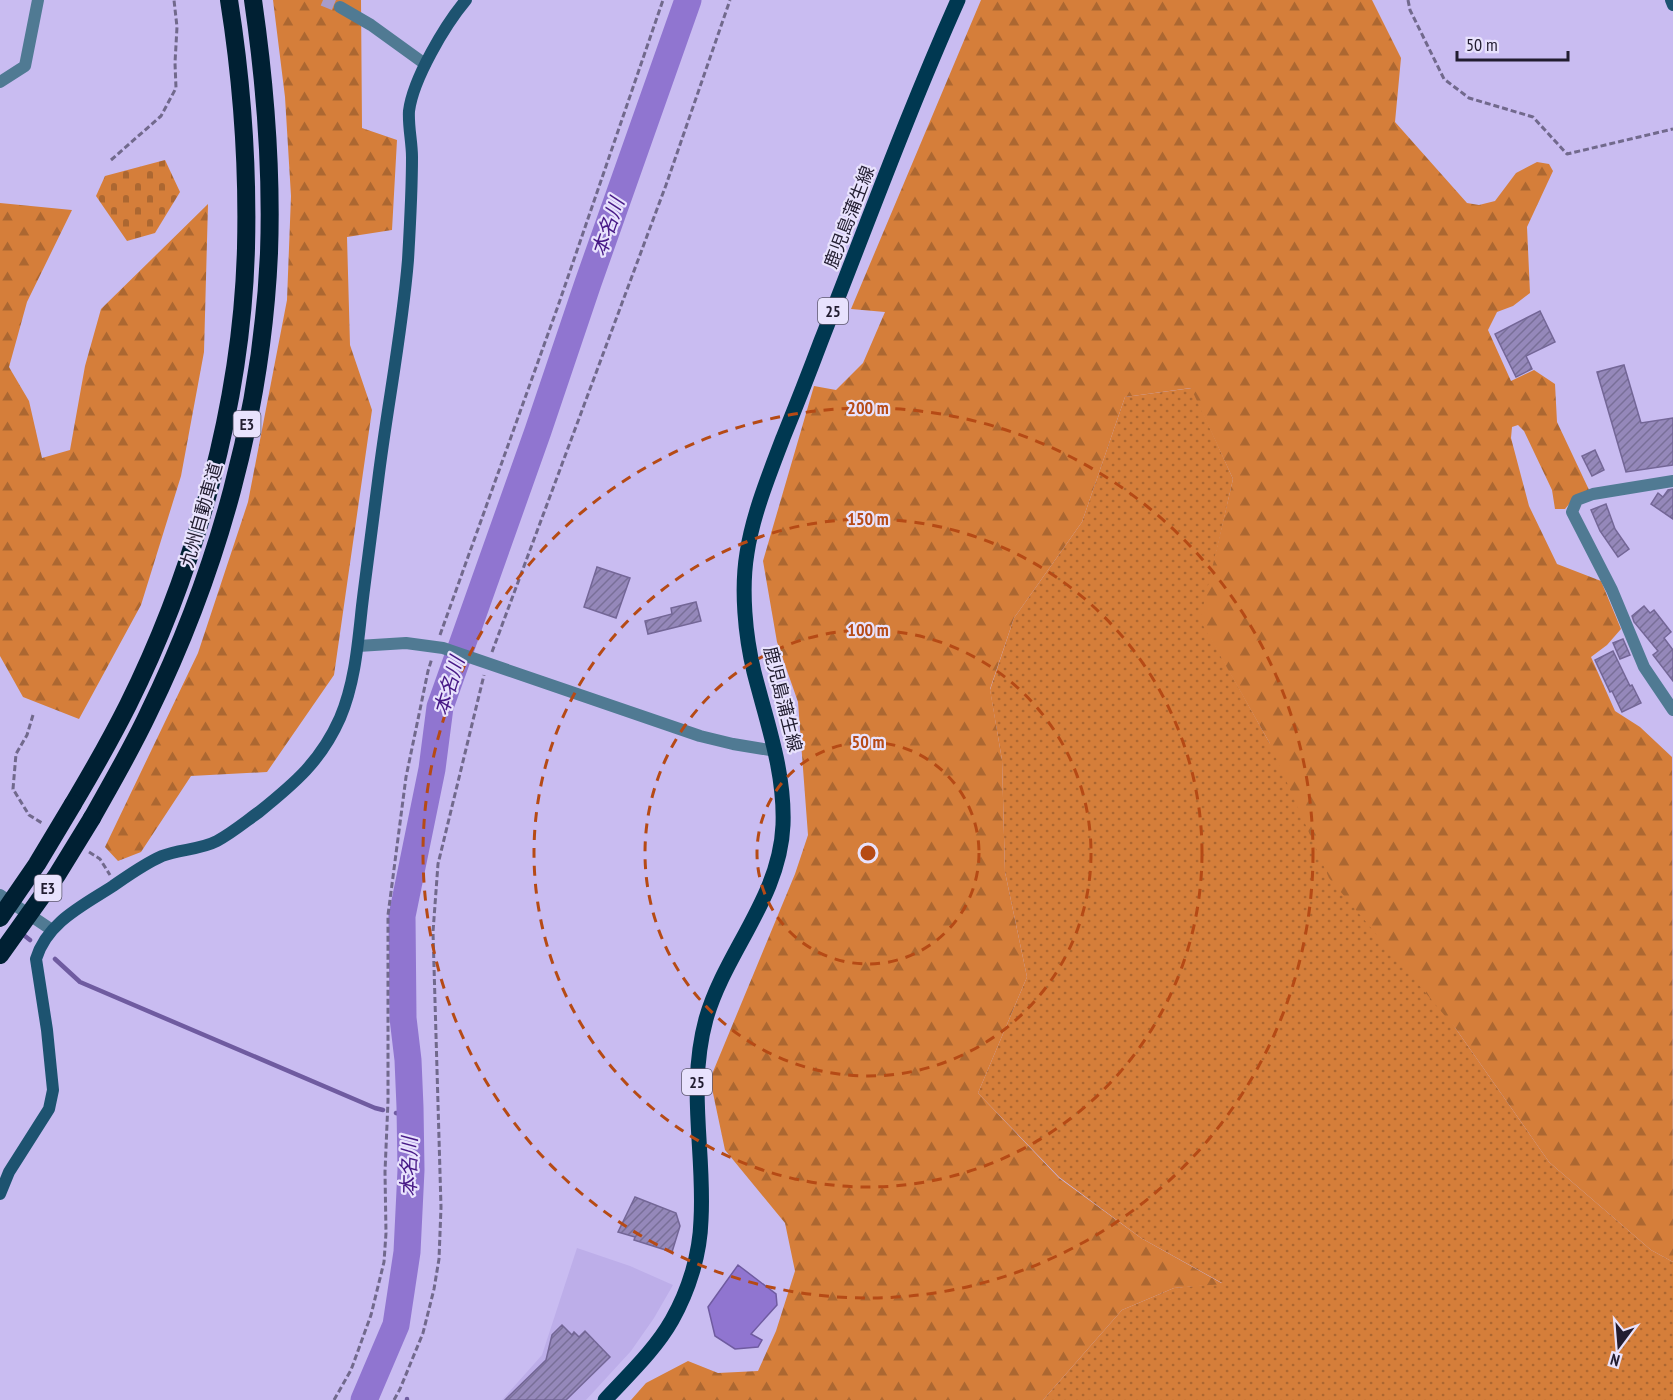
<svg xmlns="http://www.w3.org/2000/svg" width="1673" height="1400" font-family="'PT Sans Narrow','Noto Sans JP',sans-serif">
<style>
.built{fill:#bdaee9}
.grass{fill:url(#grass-dots)}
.forest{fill:url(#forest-firs)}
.cemetery{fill:url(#cemetery-stones)}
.water{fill:#9075d0;stroke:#6f5ba0;stroke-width:1.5}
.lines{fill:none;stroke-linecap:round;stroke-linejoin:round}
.stream{stroke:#6f5ba0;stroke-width:4.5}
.river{stroke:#9075d0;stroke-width:27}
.building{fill:url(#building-hatch);stroke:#736696;stroke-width:1.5}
.street-tunnel{stroke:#a89cca;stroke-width:12;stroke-dasharray:12 6;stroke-linecap:butt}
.path{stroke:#71698c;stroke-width:3;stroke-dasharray:6 3;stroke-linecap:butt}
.street{stroke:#507a93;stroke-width:12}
.secondary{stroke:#1d5370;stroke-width:12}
.primary{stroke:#003851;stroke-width:15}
.highway{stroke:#002033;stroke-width:18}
.highway-bridge{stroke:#002033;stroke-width:18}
.ring{fill:none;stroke:#b64a15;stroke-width:3;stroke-dasharray:10 8}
.labels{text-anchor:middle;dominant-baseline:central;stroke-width:4.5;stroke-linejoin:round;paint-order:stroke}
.shield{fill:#e8e2fd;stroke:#5d586e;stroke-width:1.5}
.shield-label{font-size:16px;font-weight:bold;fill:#221d30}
.street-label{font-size:18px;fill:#221d30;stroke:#e8e2fd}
.water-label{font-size:20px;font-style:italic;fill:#471986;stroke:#e8e2fd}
.centre{fill:#b64a15;stroke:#e8e2fd;stroke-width:3}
.ring-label{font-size:18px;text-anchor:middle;font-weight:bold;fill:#b64a15;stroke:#e8e2fd;stroke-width:4.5;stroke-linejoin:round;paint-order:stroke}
</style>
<defs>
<pattern id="grass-dots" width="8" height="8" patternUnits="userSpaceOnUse" patternTransform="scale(1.5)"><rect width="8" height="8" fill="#d57e3a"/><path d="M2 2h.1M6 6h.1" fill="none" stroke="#ac6731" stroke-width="1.8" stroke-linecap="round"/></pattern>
<pattern id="forest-firs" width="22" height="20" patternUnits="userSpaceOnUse" patternTransform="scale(1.5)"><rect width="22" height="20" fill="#d57e3a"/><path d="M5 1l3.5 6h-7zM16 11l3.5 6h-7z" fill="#ac6731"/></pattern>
<pattern id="cemetery-stones" width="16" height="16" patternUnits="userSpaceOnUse" patternTransform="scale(1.5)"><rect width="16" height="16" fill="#d57e3a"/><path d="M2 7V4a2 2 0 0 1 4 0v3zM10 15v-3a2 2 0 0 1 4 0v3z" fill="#ac6731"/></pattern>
<pattern id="building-hatch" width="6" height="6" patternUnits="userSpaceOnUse" patternTransform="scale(1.5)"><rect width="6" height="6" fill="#9588ba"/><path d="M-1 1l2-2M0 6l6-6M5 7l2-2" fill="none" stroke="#796f98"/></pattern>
</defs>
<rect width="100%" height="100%" fill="#c9bcf1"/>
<path class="built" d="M577,1248L630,1266L673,1285L654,1318L631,1351L586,1400H502L542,1355Z"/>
<path class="grass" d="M1192,388L1233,479L1201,620L1269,742L1456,1029L1549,1162L1651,1250L1673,1262V1400H1043L1122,1310L1174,1288L1222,1283L1141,1238L1059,1177L978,1093L1027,977L1005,872L1002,760L990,690L1014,618L1082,522L1125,397Z"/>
<path class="forest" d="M273,0H361L362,128L397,140L392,230L347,237L350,345L372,410L334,675L267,772L191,776L141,852L118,861L105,847L198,653L248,502L287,300L291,196L285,97Z
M981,0H1372L1401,58L1395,122L1467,203L1479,205L1495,201L1516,173L1537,162L1549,164L1553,171L1527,227L1530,293L1513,306L1497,312L1488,330L1511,381L1534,370L1555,384L1557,422L1590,492L1575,497L1565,509H1555L1552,490L1524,431L1518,425L1512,427L1511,438L1529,506L1557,564L1601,581L1621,629L1607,645L1591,657L1615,711L1640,727L1672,757L1673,1262L1651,1250L1549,1162L1456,1029L1329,878L1269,742L1200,620L1233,479L1191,388L1125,397L1082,522L1014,618L990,689L1002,760L1005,872L1027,977L978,1093L1059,1178L1141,1238L1223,1284L1174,1288L1122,1310L1043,1400H631L646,1383L688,1361L718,1373L758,1371L776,1331L795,1271L785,1223L725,1150L710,1079L795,874L808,835L798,702L777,642L763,561L814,386L836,390L863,363L885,312L851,309Z
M0,203L72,210L27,302L9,367L29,401L42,458L70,450L85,366L101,309L208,204L204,352L181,476L141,605L79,719L23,697L0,656Z"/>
<path class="cemetery" d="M165,160L180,192L155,233L127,241L96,196L105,176Z"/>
<path class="water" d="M738,1265L776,1294L777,1305L751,1334L762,1340L758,1347L735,1349L715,1336L708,1307Z"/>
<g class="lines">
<path class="stream" d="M21,933L30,940
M55,959L80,982L375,1108L383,1110
M396,1113L410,1116
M407,1400V1399"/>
<path class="river" d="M364,1400L396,1325L407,1252L411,1170L410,1107L408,1060L403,1018L402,916L432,769L440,707L538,431L588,283L688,0"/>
</g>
<path class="building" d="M1540,311L1555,342L1526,356L1532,369L1516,377L1495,334Z
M1624,365L1641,423L1673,418V465L1626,472L1597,372Z
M1595,450L1604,470L1592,476L1582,456Z
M1673,489V519L1651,504L1658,493L1663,497L1668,490Z
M1606,504L1615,529L1629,549L1618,557L1600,531L1591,510Z
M597,567L630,578L616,618L584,607Z
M696,602L701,621L648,634L645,621L672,614L671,608Z
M1644,606L1650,613L1654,610L1671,632L1664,638L1673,650V681L1653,655L1658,651L1634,622L1632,616Z
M1623,639L1630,655L1620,659L1613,643Z
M1613,651L1630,686L1632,685L1641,703L1622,712L1612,691L1610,692L1595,660Z
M635,1197L676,1213L680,1226L672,1252L634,1240L635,1237L618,1232Z
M562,1325L572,1335L574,1332L579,1337L585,1331L610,1357L566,1400H505L546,1360L552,1335Z"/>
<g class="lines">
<path class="street-tunnel" d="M323,0L340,7"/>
<path class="path" d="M1408,0L1410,10L1444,79L1469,98L1533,117L1567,154L1673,129
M111,160L161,116L176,88L175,63L177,27L174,0
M440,635L558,306L663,0
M492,652L666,185L730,0
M33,715L27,735L16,754L13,789L29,815L42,823
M89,852L100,859L110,875
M334,1400L351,1370L371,1315L384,1262L386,1233L385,1172L388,1101V915L406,777L428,671L432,658
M394,1400L400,1389L423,1333L434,1289L439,1259L441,1207L433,932L438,864L484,675"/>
<path class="street" d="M340,7L371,25L425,64
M0,82L25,66L38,0
M1673,481L1593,494L1577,500L1572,512L1612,590L1644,667L1673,710
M358,646L406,643L443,648L700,736L733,744L776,751
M0,895L52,930"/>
<path class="secondary" d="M1671,0L1673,5
M0,1194L9,1172L49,1109L53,1090L47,1030L36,959C47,922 84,905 113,886C129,875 144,864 162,856C179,849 200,850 217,841C232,833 245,822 259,812C295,783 321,761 340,718C355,683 358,643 362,606C367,564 373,522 378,481C387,407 402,334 408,260C410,226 412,191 412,157C412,142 408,126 409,111C413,79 445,25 466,0"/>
<path class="primary" d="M605,1400C628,1375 655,1350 672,1320C689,1290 700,1254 701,1220C705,1151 687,1089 706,1019C725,952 780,898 783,825C785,772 767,723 754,672C745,635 741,589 747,553C753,514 769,475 783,438C796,406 809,373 821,341C866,227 908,112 958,0"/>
<path class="highway" d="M73,804C92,772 111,739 128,705C196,568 242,402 246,248C248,165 242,82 229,0
M92,818C111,784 131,750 148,714C218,571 262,413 269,253C272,169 265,83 253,0"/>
<path class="highway-bridge" d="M0,918L37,864L73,804
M0,955L57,875L92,818"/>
</g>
<g class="ring">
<circle cx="868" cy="853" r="111"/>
<circle cx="868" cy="853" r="223"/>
<circle cx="868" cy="853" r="334"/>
<circle cx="868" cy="853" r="445"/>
</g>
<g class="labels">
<g class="shield">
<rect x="818" y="298" width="30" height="26" rx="4.5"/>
<rect x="233.5" y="411" width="27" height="26" rx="4.5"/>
<rect x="34.5" y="875" width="27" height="26" rx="4.5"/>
<rect x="682" y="1069" width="30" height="26" rx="4.5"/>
</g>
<g class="shield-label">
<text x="833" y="311">25</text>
<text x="247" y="424">E3</text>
<text x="48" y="888">E3</text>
<text x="697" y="1082">25</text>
</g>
<g class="street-label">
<text transform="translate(849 217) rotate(-69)">鹿児島蒲生線</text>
<text transform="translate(201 515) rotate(-74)">九州自動車道</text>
<text transform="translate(783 699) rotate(76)">鹿児島蒲生線</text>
</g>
<g class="water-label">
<text transform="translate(608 227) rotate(-71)">本名川</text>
<text transform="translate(449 686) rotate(-73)">本名川</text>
<text transform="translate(409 1167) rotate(-89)">本名川</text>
</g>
</g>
<circle cx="868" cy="853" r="9" class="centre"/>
<g class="ring-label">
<text x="868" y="414">200 m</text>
<text x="868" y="525">150 m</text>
<text x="868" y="636">100 m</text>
<text x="868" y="748">50 m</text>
</g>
<g transform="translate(1619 1346) rotate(196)" stroke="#e8e2fd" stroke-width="4.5" paint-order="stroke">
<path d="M0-4.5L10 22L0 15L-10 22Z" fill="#221d30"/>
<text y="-9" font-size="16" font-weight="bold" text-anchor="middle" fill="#221d30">N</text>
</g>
<path d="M1457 51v9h111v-9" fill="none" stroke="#221d30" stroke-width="3"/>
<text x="1466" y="51" font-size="18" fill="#221d30" stroke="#e8e2fd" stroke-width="4.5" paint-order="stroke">50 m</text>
</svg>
